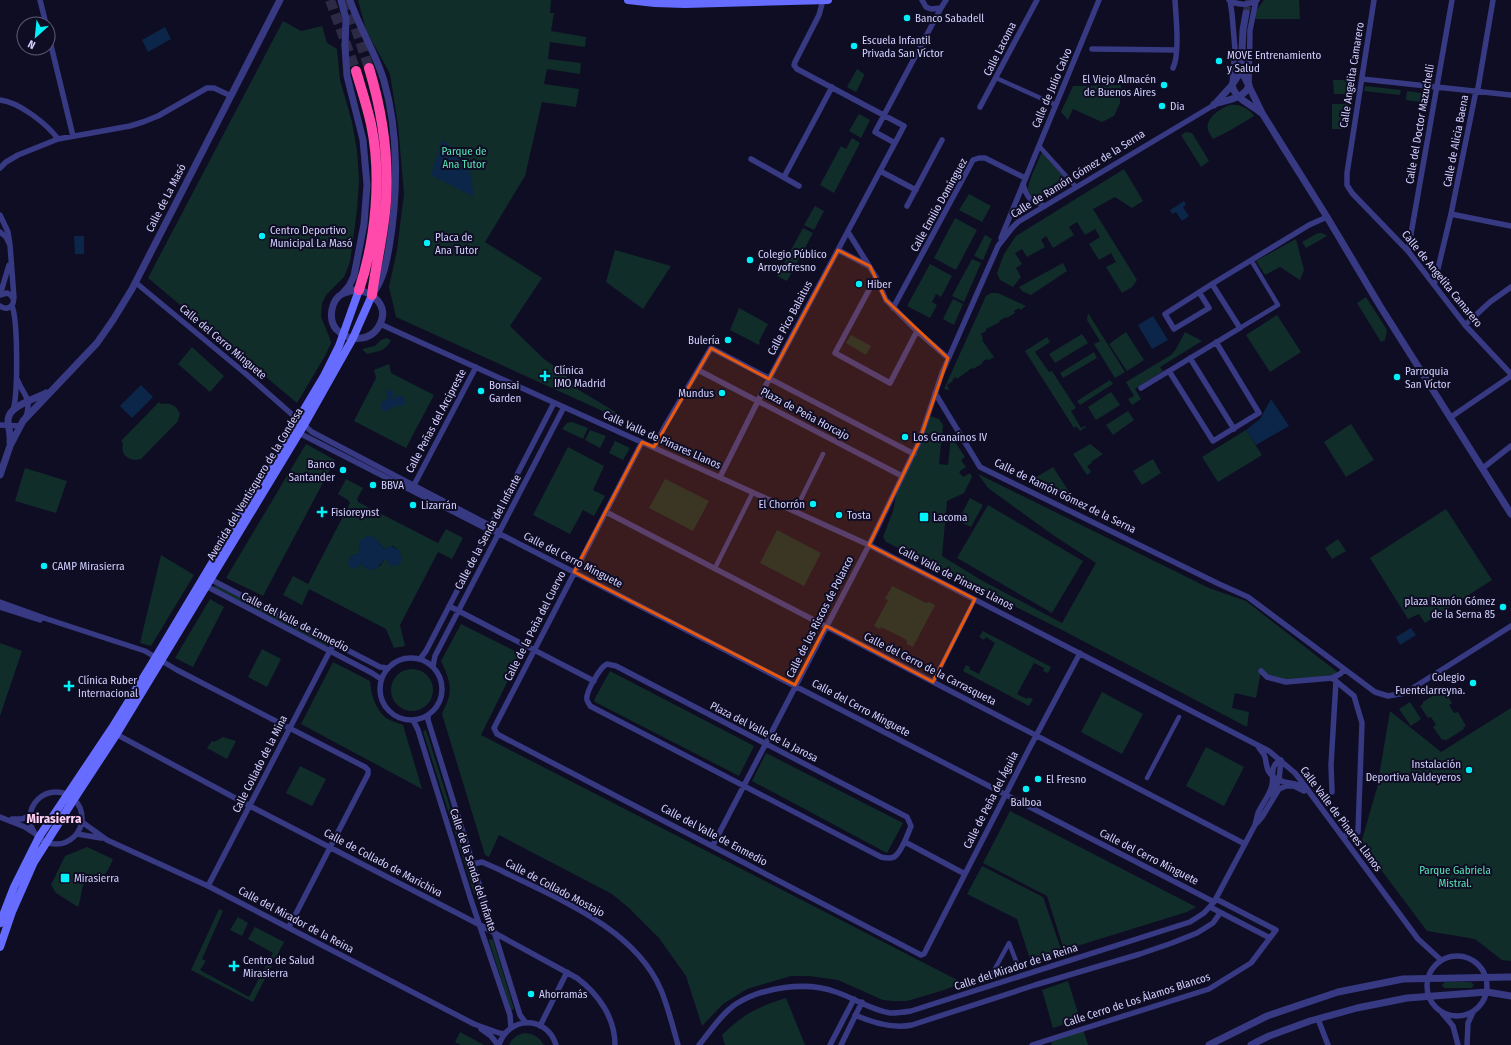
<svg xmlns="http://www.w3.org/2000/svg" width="1511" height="1045" font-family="'Fira Sans Condensed',sans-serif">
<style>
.green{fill:#102d2a;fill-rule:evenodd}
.water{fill:#0b2649}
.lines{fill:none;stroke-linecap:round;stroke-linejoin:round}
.tertiary-tunnel{stroke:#2c2a44;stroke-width:7;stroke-dasharray:7 3.5;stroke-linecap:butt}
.motorway-tunnel{stroke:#2c2a44;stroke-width:10;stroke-dasharray:10 5;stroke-linecap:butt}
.pedestrian{stroke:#373983;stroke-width:4.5}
.minor{stroke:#373983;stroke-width:5.5}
.tertiary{stroke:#373983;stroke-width:7}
.secondary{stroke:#666cff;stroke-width:8}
.motorway{stroke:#ff4aac;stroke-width:10}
.marked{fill:#e8590c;fill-opacity:0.2;stroke:#e8590c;stroke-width:3;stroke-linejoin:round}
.poi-dot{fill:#00f1fa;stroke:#0f0d23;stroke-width:1.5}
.labels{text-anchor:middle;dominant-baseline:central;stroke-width:4;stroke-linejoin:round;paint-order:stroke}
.poi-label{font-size:11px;fill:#d2cfff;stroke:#0f0d23;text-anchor:start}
.street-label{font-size:11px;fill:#d2cfff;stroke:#0f0d23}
.park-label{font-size:11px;fill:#58e3b7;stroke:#0f0d23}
.quarter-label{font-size:13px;font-weight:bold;fill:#ffd1f1;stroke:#0f0d23}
</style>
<rect width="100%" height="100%" fill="#0f0d23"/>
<path class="green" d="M358,0H551L550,13H554L551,31L586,37L585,47L550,42L548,59L581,63L580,74L547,69L544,84L579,89L576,107L542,102L525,176L485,242L542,278L510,326L544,359L563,372L577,389L619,414L618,418L396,317L389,287L397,250L404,194L398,125L390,74L366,30Z
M1264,0H1299L1300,19H1255L1256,11Z
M283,21L301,31L322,26L327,43L337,49L340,80L352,122L357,151L359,179L357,210L350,262L344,277L327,294L322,303L321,317L329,336L331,343L325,356L297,403L148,278Z
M857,69L864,74V76L856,92L847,87Z
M1333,80H1354L1346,129H1332V104H1345V94H1334Z
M1121,85L1120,103L1114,116L1102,122L1073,109L1068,120L1061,112L1073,86Z
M1365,86L1401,90L1400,95L1364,91Z
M1407,91L1428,94L1427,103L1406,100Z
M1230,105C1240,104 1248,108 1254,116L1229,131L1213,139C1211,136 1209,133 1208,130C1205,118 1221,108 1230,105Z
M859,114L870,120L861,138L849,131Z
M1186,132L1192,133L1209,161L1201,167L1181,135Z
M852,138L860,143L834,193L820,185L841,146L846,149Z
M1042,152L1069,182L1040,198C1034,197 1029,195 1028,189C1028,182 1039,159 1042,152Z
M1124,169L1143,201L1132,208L1115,197L1093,209L1137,280L1132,287L1122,293L1106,267L1116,262L1111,253L1099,260L1089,244L1100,237L1095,229L1085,235L1077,222L1069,227L1074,235L1053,248L1046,236L1041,240L1045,247L1027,257L1022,249L1015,253L1022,264L1016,268L1021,277L1013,287L1000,280L997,273L1004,254L1016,236Z
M969,194L991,206L982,222L959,210Z
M815,206L824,211L814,230L804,225Z
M955,218L977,230L956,270L934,258Z
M803,228L813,233L787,281L777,276Z
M1318,233H1322L1327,236L1306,248L1302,242Z
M985,235L992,239L983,260L974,256Z
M1296,239L1304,270L1300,280L1280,267L1265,275L1256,261Z
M615,250L671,266L643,309L606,282Z
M972,259L981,263L964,302L952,296Z
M1063,263L1067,271L1031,295L1022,291L1019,287Z
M930,264L952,276L941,297L936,294L932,302L937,305L930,318L907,306Z
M991,293H998L1026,306L1020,310L1019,308L1014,311L1015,313L1007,318L1006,317L999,321L1000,322L986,329V331L981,334L983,339L982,340L994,357L989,360L987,359L982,362L983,363L973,369L972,368L957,379L956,377L952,380L953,381L947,385L949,389L948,390L944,389L986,296Z
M1366,297L1387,330L1385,340L1381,342L1357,303Z
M953,299L963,304L954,325L943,319Z
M739,308L768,324L759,341L760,342L759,345L730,330Z
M1088,313L1125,372L1115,378L1094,344L1100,341L1087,320Z
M1277,315L1301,352L1270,372L1246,335Z
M1126,332L1144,360L1127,371L1109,344Z
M1185,332L1202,341L1160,367L1163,371L1135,389L1141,399L1132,405L1128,399L1134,396L1126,382L1171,355L1176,349Z
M1082,334L1088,343L1055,363L1049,354Z
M851,335L871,346L866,355L846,343Z
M1047,337L1050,342L1035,352L1049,372L1052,371L1076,408L1071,411L1081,428L1085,426L1086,427L1080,431L1076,426L1074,428L1025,351Z
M386,338L391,340C386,351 379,351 367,354L362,349L375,346L381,340Z
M192,347L224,376L210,392L178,364Z
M1094,352L1097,358L1063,378L1060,373Z
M389,364L391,373L434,395L406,448L354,421L376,378L374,370Z
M1110,380L1113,384L1080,405L1077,401Z
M1111,392L1120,405L1096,420L1088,407Z
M159,402L161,404C170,402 177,406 180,414L178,421L141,459C129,462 120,455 123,443L121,441Z
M1128,411L1134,420L1113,435L1106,425Z
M929,416L939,419L943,425L939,464L948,465L951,436L965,457L961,460L966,467L959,472L963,477L970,473L972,477L964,493L947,501L942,556L981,580L1062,623L1096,563L1053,535L988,488L978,474L1209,588L1246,601L1340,674L1286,682L1267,677L1261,671L1256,698L1235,693L1232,708L1249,712L1247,727L1062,630L886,542L883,537L893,511L897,491Z
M572,422L588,428L583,439L562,429L567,423Z
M1351,424L1374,460L1346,477L1324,442Z
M590,430L606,436L600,448L585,440Z
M1246,430L1262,455L1218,482L1202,457Z
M615,441L630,448L623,460L609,453Z
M306,444L335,460L263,596L226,578Z
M1090,444L1103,454L1091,462L1092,463L1087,466L1091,472L1087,475L1073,454Z
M568,447L604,466L593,490L605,496L594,516L583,510L570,534L533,515Z
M1153,459L1161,473L1142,485L1133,471Z
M1053,467L1077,504L1030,481Z
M25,468L67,481L56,513L15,501Z
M346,479L363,488L357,499L358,502L438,543L446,529L463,538L452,559L438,552L400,625L405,646L394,648L386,629L309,589L302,605L283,595L293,576L308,584L350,503L348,500L338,494ZM379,542L384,549L393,546L399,550L389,563L386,560H384L380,566L367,569L361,564L355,569L350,557L358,554L360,552L359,548Z
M665,479L709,501L693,531L649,508Z
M970,498L983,505L971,527L958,521Z
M988,505L1083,561L1052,613L957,558Z
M1446,509L1492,580L1425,623L1419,614L1408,619L1370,558Z
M777,530L821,553L804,586L760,563Z
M1338,539L1346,551L1332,559L1325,548Z
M161,555L194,575L151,646L140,643Z
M215,585L330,643L327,646L214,588Z
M892,586L926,603L929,602L935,605L913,647L907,644V641L905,639L881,627L880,629L874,626L888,600L885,599Z
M210,599L224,607L193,667L175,658Z
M461,624L521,654L481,735L963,983L941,991L907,1001H892L883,1000L838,980L809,976H791L747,989L723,1004L702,1026L686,976L659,938L629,908L612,894L499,835L489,857L485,855L442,714C444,708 448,702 449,696C452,685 446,671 441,661Z
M983,631L1051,667L1048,673L1043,671L1044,668L1034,663L1017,694L1027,699L1028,697L1033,699L1029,706L963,671L966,665L970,667L969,669L979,674L995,643L986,637L984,640L979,637Z
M0,643L22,651L0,716Z
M262,649L281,659L267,687L248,677Z
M333,662L370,681C371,694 375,709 386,718C391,721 398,723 403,725L422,789L301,724Z
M391 690a21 21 0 1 1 42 0a21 21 0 1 1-42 0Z
M610,671L754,746L739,776L595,702L594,700Z
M1444,690L1452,703L1449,705L1454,713L1458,712L1466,726L1463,728L1464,729L1445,741L1444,739L1442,740L1433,727L1436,725L1431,717L1428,718L1420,706L1423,704V702L1440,691L1441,692Z
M1102,692L1143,714L1122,754L1081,732Z
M1410,702L1421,719L1411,726L1399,709Z
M1511,708V961L1502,960L1475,939L1427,931L1361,843L1377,788L1390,711L1441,752Z
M426,730L477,893L474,894L423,731Z
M223,737L236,741L227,759L207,748L212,741L214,742Z
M1206,747L1244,767L1224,806L1186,786Z
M766,753L903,823L887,853L752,781Z
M300,766L326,779L312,806L286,793Z
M1010,811L1196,907L1187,912L1064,950L1047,896L983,863Z
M87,847L113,859C111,863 109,869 106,873C100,879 92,875 86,881C80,888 82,898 78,907L56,893L51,885L65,856Z
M982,866L1043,897L1062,952L1031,962L1017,919L967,894Z
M219,909L223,911L202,959L206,961L200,970L249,997L273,953L248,939L255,927L284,942L253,1002L191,970Z
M238,917L248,923L242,936L230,930Z
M490,939L493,940L514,1009L511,1010L489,941Z
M1068,981L1080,1019L1053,1028L1042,990Z
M1445,982H1471L1474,985L1472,988H1444L1442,985Z
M786,998L805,1045H725L722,1035C742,1015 759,1006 786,998Z
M1083,1029L1088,1045H1052L1049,1038Z
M460,1032L484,1045H461L455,1042Z
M524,1033C533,1033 539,1037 544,1045H509C512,1038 517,1035 524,1033Z"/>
<path class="water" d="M165,27L171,39L148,52L142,40Z
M442,140L461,155L470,172L474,197L431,175Z
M1184,201L1186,205L1183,207L1189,216L1182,221L1176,212L1172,214L1170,210Z
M74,236H84V254H75Z
M1153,316L1168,340L1152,349L1138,325Z
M141,385L153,397L132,418L120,406Z
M388,390L393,391V396L390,398L391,399L400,395L406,400L403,406H395L387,411L382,410L381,403L388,398L386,393Z
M1271,399L1289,426L1256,445L1246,430L1260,419Z
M369,536C378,537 379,543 384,549L391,546L399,550L402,558L400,564L392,567L386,560H384L377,568L373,570L367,569L361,564L355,569L349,567L348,562L350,557L358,554C362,546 355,539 369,536Z
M1411,628L1416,635L1400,645L1396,637Z"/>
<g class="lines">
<path class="tertiary-tunnel" d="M1246,13L1249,0"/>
<path class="motorway-tunnel" d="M330,0L356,71
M346,0L369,68"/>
<path class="pedestrian" d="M996,78L1056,105
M1039,146L1076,187
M1240,328L1278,305L1251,260
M795,511L823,454
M715,568L753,492
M933,682L975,599
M1147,778L1179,717
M992,974L1009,943L1018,966"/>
<path class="minor" d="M40,0L46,24
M922,0L926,7L931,9L941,8L946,0
M1229,0C1238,5 1248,6 1257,0
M1230,0L1232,14L1235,49L1232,85
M1374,0L1347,173V185L1352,193L1408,251L1465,325L1511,374
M48,33L73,136
M1092,49L1176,50
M1173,68C1180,53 1176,18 1175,0
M1362,79L1511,95
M1249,85L1250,30L1256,1
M0,100C19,102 47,124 58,139
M980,107L1037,0
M895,143L875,132L941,8
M751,159L799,186
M0,168L6,162L18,155L58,139L130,126L143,122L158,116L207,88H214L231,96
M880,171L916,190
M784,177L832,87
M1023,184C1027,199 1031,201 1045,206
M907,206L942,140
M1451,214L1511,226
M0,215L8,232L10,245L6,237L0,232
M848,232L876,277L886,300L917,331L948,358
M1001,238L1099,0
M10,245L14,298
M838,250L869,266
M1408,251L1452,0
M876,277L835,353L890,383L917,331
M135,282L246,374L312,432L491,526L498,532
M1434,285L1451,214L1476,91L1478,88L1493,0
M1199,292L1209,308L1174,329L1165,314L1212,284L1309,225L1327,217
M0,295L9,265
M0,295L7,293C20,298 11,314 0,306
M12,306C18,320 18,396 13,410
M893,308L973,160L979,158H985L1025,178
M380,324L869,545L1269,751L1295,773L1302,782L1418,939L1441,960
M1465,325L1490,302L1511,287
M1190,358L1234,429
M698,370L902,476
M1169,371L1213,441L1259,413L1216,342
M17,379C24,397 32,397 26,417
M1141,388L1240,328L1212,284
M935,393L980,467L1219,584L1248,597L1375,692L1388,696L1405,693L1511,626
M1451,417L1511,376
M0,425L20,426
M298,431L299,433L489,530L498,533L1214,902
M642,442L494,728L497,734L921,955L924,954L1029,749L1080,653
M654,447L665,426L711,348L914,454
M1483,468L1511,446
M720,477L769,379L904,126L797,69L794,65L795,62L819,15L823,0
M414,485L476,367
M606,512L1245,844
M208,578L380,667L387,668
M204,585L372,673L381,679
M0,602L47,619L145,651L177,670L365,767L368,770V774L289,927
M449,606L594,681
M0,607L40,620
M380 689a31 31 0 1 1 62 0a31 31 0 1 1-62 0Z
M420,659L426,651L554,403
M607,664L616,666L907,817L911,826C908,834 901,853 894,857C890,859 885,858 881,857L590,706C590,705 587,701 587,700C585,693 600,667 607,664Z
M433,666L435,656L564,407
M1261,671L1267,677L1286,682L1332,678L1340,674L1344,670
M1332,678L1354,696L1362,723L1358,832L1343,836
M428,715V720L520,1015L526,1023
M413,720L418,730L470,897L510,1015L511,1028
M114,733L250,806L480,925L577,978C598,994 615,1017 615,1045
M1258,746C1260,750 1264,753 1265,757C1267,766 1266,772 1275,778C1284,785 1296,781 1304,788
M1332,792L1331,765L1336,681
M30 818a26 26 0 1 1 52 0a26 26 0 1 1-52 0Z
M1272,795L1279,780L1281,760
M0,817L25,827L34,833
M12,819H22L31,815
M82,822L107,840L208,886L474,1024L499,1033L505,1034
M1257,823L1262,817L1279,789L1286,786H1294L1304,791
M77,834L101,838
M905,842L965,874
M713,845L869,545L919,442L942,373L998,246L1012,228L1018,222L1214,105
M473,864L482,862L498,869C555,898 634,927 661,990C668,1007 673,1027 678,1045
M208,886L323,664L332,647L337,644
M1210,907L1270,938
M1427 986a30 30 0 1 1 60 0a30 30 0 1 1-60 0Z
M1442,1013L1453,1026L1458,1045
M855,1015C873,1023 892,1029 912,1025L1035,985L1140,954L1172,943L1197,933L1213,923L1220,913
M1318,1019L1328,1045
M540,1026L567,972
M481,1029L491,1036L498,1045
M499,1045C508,1016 547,1015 556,1045
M699,1045C710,1032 721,1014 736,1004C763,987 806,981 836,992C854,998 871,1010 890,1013C897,1013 905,1012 911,1011L1190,922L1204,913L1214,902L1255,825C1256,821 1257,817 1258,813C1262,804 1270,795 1272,785C1274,777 1269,765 1281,760
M830,1045L854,999
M841,1045L862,1002
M1032,1045L1209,989L1251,963L1276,930L1216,899
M1467,1045L1468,1023L1473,1012"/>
<path class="tertiary" d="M341,0L346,19L345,47L347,76L363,140L367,185L364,224L354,276L349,286L342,294
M350,0C359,28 376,53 384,81C399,133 398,196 389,248C386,264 383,280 373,293
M1242,64L1243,74L1262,113L1327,217L1380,306L1511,514
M1232,85C1235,99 1249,103 1260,112
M1214,104C1226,100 1245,99 1249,85
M1214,105L1232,85L1241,71L1243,30L1246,13
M354,290C374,291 390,307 379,326C370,342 348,342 336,329C328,319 331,300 342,294C346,292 350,291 354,290Z
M10,442C11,434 8,427 8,420C8,406 37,398 46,393
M0,475L10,446L23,421L97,343L113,320L132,289L280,0
M1209,1045L1267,1016L1338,992L1403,979L1511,977
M1251,1045L1269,1036L1310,1021L1357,1008L1407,998L1487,992L1511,996"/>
<path class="secondary" d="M628,0L655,3L685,4L828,0
M0,923L14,887L39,837L112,728L151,665L324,376L339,346L359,290
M0,947L12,912L34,862L74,799L116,735L304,425L353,338L372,295"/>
<path class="motorway" d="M369,68C382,111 389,155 386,201C384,233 376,263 372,295
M356,71C361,88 367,106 371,124C382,176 376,239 359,290"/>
</g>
<path class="marked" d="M838,250L870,266L886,300L948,358L919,442L869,545L975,599L933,682L826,626L795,685L574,572L642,442L654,447L711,348L769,379Z"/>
<g class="poi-dot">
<circle cx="907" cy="18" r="4"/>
<circle cx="854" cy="46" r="4"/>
<circle cx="1219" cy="61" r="4"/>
<circle cx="1164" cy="85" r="4"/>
<circle cx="1162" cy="106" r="4"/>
<circle cx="262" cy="236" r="4"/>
<circle cx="427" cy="243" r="4"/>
<circle cx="750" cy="260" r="4"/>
<circle cx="859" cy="284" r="4"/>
<circle cx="728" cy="340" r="4"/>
<path d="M543 370h4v4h4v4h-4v4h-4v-4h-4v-4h4z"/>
<circle cx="1397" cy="377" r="4"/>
<circle cx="481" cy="391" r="4"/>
<circle cx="722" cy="393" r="4"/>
<circle cx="905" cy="437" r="4"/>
<circle cx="343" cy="470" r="4"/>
<circle cx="373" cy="485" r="4"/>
<circle cx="813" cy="504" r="4"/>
<circle cx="413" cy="505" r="4"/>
<path d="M320 506h4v4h4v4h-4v4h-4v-4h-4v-4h4z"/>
<circle cx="839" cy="515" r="4"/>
<rect x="919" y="512" width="10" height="10" rx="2"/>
<circle cx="44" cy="566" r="4"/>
<circle cx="1503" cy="607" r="4"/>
<circle cx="1473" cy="683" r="4"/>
<path d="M67 680h4v4h4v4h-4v4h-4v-4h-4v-4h4z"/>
<circle cx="1469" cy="770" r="4"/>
<circle cx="1038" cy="779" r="4"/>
<circle cx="1026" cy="789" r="4"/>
<rect x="60" y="873" width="10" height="10" rx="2"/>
<path d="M232 960h4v4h4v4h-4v4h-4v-4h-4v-4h4z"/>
<circle cx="531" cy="994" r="4"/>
</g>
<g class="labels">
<g class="poi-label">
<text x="915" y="18">Banco Sabadell</text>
<text x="862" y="40">Escuela Infantil<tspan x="862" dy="13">Privada San Víctor</tspan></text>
<text x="1227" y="55">MOVE Entrenamiento<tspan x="1227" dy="13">y Salud</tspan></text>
<text x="1156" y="79" text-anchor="end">El Viejo Almacén<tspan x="1156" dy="13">de Buenos Aires</tspan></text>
<text x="1170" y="106">Dia</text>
<text x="270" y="230">Centro Deportivo<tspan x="270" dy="13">Municipal La Masó</tspan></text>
<text x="435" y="237">Placa de<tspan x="435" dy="13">Ana Tutor</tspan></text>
<text x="758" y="254">Colegio Público<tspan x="758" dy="13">Arroyofresno</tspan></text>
<text x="867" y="284">Hiber</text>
<text x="720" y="340" text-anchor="end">Bulería</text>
<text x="554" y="370">Clínica<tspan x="554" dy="13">IMO Madrid</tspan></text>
<text x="1405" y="371">Parroquia<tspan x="1405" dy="13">San Víctor</tspan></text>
<text x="489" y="385">Bonsai<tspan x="489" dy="13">Garden</tspan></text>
<text x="714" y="393" text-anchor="end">Mundus</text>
<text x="913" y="437">Los Granaínos IV</text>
<text x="335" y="464" text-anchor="end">Banco<tspan x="335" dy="13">Santander</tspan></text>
<text x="381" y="485">BBVA</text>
<text x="805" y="504" text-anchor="end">El Chorrón</text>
<text x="421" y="505">Lizarrán</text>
<text x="331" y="512">Fisioreynst</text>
<text x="847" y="515">Tosta</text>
<text x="933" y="517">Lacoma</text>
<text x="52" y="566">CAMP Mirasierra</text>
<text x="1495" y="601" text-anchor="end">plaza Ramón Gómez<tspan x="1495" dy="13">de la Serna 85</tspan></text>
<text x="1465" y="677" text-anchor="end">Colegio<tspan x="1465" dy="13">Fuentelarreyna.</tspan></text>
<text x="78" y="680">Clínica Ruber<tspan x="78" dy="13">Internacional</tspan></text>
<text x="1461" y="764" text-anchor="end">Instalación<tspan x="1461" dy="13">Deportiva Valdeyeros</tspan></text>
<text x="1046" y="779">El Fresno</text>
<text x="1026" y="802" text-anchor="middle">Balboa</text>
<text x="74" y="878">Mirasierra</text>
<text x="243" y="960">Centro de Salud<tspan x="243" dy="13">Mirasierra</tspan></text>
<text x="539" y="994">Ahorramás</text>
</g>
<g class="street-label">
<text transform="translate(1000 49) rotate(-63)">Calle Lacoma</text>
<text transform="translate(1352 75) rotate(-81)">Calle Angelita Camarero</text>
<text transform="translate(1052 88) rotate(-67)">Calle de Julio Calvo</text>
<text transform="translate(1420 124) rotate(-80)">Calle del Doctor Mazuchelli</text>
<text transform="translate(1456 141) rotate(-79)">Calle de Alicia Baena</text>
<text transform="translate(1078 174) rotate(-32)">Calle de Ramón Gómez de la Serna</text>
<text transform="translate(166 198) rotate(-63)">Calle de La Masó</text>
<text transform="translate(939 205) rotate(-61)">Calle Emilio Domínguez</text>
<text transform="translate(1442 279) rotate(51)">Calle de Angelita Camarero</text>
<text transform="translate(790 318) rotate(-62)">Calle Pico Balaitus</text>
<text transform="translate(223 342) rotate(40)">Calle del Cerro Minguete</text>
<text transform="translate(805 414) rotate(28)">Plaza de Peña Horcajo</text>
<text transform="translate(436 421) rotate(-62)">Calle Peñas del Arcipreste</text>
<text transform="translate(662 440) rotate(24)">Calle Valle de Pinares Llanos</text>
<text transform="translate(255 484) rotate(-59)">Avenida del Ventisquero de la Condesa</text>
<text transform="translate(1065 496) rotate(26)">Calle de Ramón Gómez de la Serna</text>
<text transform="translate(488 532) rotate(-62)">Calle de la Senda del Infante</text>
<text transform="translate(573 560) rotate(27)">Calle del Cerro Minguete</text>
<text transform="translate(956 578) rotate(27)">Calle Valle de Pinares Llanos</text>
<text transform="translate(820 617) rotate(-63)">Calle de los Riscos de Polanco</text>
<text transform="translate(295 622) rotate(27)">Calle del Valle de Enmedio</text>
<text transform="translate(535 626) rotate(-63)">Calle de la Peña del Cuervo</text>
<text transform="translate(930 669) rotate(27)">Calle del Cerro de la Carrasqueta</text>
<text transform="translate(861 708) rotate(28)">Calle del Cerro Minguete</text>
<text transform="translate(764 732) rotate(27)">Plaza del Valle de la Jarosa</text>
<text transform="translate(260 764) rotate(-63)">Calle Collado de la Mina</text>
<text transform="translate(991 800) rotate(-63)">Calle de Peña del Águila</text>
<text transform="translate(1341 819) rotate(53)">Calle Valle de Pinares Llanos</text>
<text transform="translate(714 835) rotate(28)">Calle del Valle de Enmedio</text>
<text transform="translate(1149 857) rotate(27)">Calle del Cerro Minguete</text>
<text transform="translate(383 863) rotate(28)">Calle de Collado de Marichiva</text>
<text transform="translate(473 870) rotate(72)">Calle de la Senda del Infante</text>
<text transform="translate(555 888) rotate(28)">Calle de Collado Mostajo</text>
<text transform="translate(296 920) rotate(28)">Calle del Mirador de la Reina</text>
<text transform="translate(1016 967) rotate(-18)">Calle del Mirador de la Reina</text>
<text transform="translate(1137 1000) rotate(-18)">Calle Cerro de Los Álamos Blancos</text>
</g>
<g class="park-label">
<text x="464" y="151">Parque de<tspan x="464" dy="13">Ana Tutor</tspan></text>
<text x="1455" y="870">Parque Gabriela<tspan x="1455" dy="13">Mistral.</tspan></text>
</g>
<g class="quarter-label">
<text x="54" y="818">Mirasierra</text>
</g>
</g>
<g transform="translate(36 36) rotate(207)"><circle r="19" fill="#0f0d23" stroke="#5d5b7b"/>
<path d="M0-3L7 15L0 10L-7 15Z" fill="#00f1fa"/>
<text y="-6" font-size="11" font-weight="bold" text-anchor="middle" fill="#d2cfff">N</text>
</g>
</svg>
